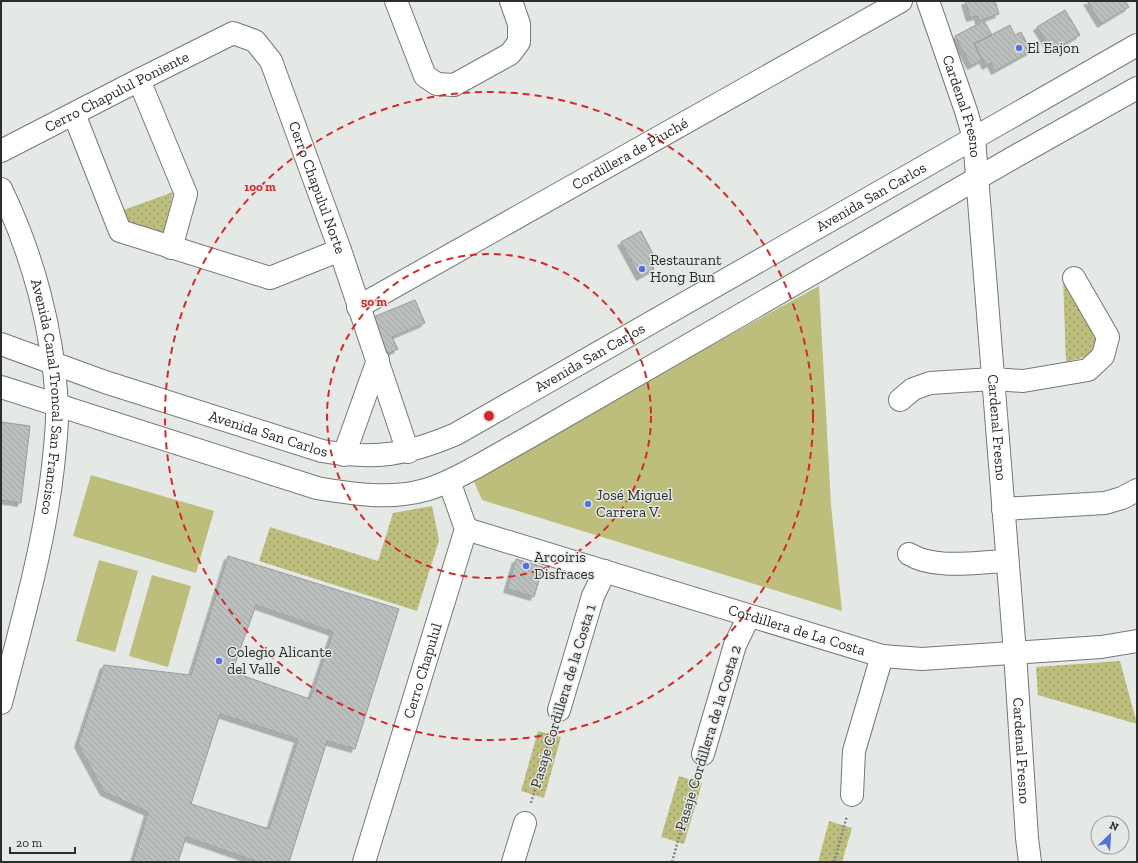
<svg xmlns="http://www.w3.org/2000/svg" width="1138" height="863" font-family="'Zilla Slab',serif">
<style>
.grass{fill:url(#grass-dots)}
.green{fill:#bdbe7b}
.building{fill:url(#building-back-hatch);stroke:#989c9b;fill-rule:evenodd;filter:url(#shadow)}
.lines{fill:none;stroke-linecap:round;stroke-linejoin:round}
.street-casing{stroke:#757976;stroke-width:24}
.secondary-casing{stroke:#757976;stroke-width:24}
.path{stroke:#838684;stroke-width:2.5;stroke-dasharray:2 2;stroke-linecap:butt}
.street{stroke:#fff;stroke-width:22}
.secondary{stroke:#fff;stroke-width:22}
.ring{fill:none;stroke:#d62828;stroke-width:2;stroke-dasharray:7 5}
.poi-dot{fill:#5172e7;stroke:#e5e9e6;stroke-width:1.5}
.labels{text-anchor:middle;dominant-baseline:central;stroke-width:3;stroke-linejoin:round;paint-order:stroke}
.poi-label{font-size:15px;fill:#2c2d2c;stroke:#e5e9e6;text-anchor:start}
.street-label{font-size:15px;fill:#2c2d2c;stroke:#e5e9e6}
.centre{fill:#d62828;stroke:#e5e9e6;stroke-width:2}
.ring-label{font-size:12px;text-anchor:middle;font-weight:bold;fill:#d62828;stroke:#e5e9e6;stroke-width:3;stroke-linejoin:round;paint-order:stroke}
</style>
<defs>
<pattern id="grass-dots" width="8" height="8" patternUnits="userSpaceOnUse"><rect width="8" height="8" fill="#bdbe7b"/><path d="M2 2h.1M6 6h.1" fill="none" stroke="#9a9b65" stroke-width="1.8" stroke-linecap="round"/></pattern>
<pattern id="building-back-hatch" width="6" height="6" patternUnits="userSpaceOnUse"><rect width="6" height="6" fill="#bbc0be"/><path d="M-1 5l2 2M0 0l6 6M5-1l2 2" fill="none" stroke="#a1a5a3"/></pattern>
<filter id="shadow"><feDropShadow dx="-3.5" dy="3.5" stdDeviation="0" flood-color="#0004"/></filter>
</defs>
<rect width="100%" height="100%" fill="#e5e9e6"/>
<path class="grass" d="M173,192L163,239L127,226L121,211Z
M1063,279L1097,341L1089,356L1066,362Z
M432,506L439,540L417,611L259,561L270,527L378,561L393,513Z
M1120,661L1137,724L1038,695L1036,667Z
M538,731L561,737L544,798L521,791Z
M679,776L702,783L684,844L661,837Z
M829,821L852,828L842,862H818Z"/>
<path class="green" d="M819,286L831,505L842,611L482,500L472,477Z
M91,475L214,511L196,573L73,536Z
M99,560L138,571L115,652L76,641Z
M152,575L191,586L168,667L129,656Z"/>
<path class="building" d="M965,1H995L999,14L979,21L978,16L970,18Z
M1087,1H1125L1129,7L1101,24Z
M1065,10L1080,35L1052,51L1037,27Z
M984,21L992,35L974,44L982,60L971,66L955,36Z
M1010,25L1015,35L1021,32L1031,51L995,71L991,63L986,66L974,44Z
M641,231L654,256L649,259L654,269L640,277L621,242Z
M415,300L425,323L392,337L398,349L387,354L371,318Z
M1,422L30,426L21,503L1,500Z
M228,556L399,609L355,749L327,741L289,862H258L186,837L178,862H133L148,812L104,792L78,744L104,665L191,675ZM256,605L333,632L310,699L232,672ZM220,714L298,739L269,829L191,804Z
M516,559L543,567L534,597L507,589Z"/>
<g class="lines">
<defs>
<g id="street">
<path d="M396,1L425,76L437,84L454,85L510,54L519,42V24L511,1"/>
<path id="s1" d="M928,1L966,111L974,138L1015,653L1027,838L1030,862"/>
<path d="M139,80L186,194L171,248"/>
<path d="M74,114L120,231L270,278L340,250"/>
<path id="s2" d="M1,151L139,80L233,33L255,41L271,61L340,250L408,452"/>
<path id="s3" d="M358,307L901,1"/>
<path d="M900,400L913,389L930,383L993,379L1023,381L1088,370L1103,356L1108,337L1074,278"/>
<path d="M344,455L378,360"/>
<path d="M1003,509L1105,503L1122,498L1137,490"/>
<path id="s4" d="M466,529L882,656L922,659L1101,647L1137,641"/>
<path d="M909,554C935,570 977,562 1007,561"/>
<path d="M559,710L593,596L605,571"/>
<path d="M703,754L735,645L749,616"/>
<path d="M852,795L854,751L882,656"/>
<path id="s5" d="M364,862L466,529L449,481"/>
<path d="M513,862L525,823"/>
</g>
<g id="secondary">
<path id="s6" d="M1,189C33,255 53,330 57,404C58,425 55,446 53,467C44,547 21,625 1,703"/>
<path id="s7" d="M1,344L105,382L322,451C375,460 407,455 456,434L1137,45"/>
<path d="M1,387L317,488C353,494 390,500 425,490C444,485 461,475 478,466C496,456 513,446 531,436L1016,156L1137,88"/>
</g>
</defs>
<use href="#street" class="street-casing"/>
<use href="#secondary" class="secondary-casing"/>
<path class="path" d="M531,803L553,729
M672,862L697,774
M834,862L847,816"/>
<use href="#street" class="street"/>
<use href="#secondary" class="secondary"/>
</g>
<g class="ring">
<circle cx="489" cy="416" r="162"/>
<circle cx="489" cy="416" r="324"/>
</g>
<g class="poi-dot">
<circle cx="1019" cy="48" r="4"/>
<circle cx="642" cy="269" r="4"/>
<circle cx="588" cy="504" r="4"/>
<circle cx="526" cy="566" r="4"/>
<circle cx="219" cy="661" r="4"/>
</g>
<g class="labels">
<g class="poi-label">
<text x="1027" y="48">El Eajon</text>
<text x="650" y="260">Restaurant<tspan x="650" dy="17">Hong Bun</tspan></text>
<text x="596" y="495">José Miguel<tspan x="596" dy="17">Carrera V.</tspan></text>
<text x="534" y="557">Arcoiris<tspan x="534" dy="17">Disfraces</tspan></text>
<text x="227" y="652">Colegio Alicante<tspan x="227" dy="17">del Valle</tspan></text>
</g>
<g class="street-label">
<text stroke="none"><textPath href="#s2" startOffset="130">Cerro Chapulul Poniente</textPath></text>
<text stroke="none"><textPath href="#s1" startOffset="111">Cardenal Fresno</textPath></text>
<text stroke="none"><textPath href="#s3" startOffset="312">Cordillera de Piuché</textPath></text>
<text stroke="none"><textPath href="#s2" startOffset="444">Cerro Chapulul Norte</textPath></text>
<text stroke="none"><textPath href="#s7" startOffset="954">Avenida San Carlos</textPath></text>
<text stroke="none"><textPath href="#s7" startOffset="630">Avenida San Carlos</textPath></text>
<text stroke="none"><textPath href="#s6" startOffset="216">Avenida Canal Troncal San Francisco</textPath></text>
<text stroke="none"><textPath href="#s1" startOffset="435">Cardenal Fresno</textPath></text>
<text stroke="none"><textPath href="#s7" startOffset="282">Avenida San Carlos</textPath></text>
<text stroke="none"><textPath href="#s4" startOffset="346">Cordillera de La Costa</textPath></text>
<text stroke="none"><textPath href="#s5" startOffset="200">Cerro Chapulul</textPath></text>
<text transform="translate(563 696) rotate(-73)">Pasaje Cordillera de la Costa 1</text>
<text transform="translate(708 738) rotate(-73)">Pasaje Cordillera de la Costa 2</text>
<text stroke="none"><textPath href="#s1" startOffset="759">Cardenal Fresno</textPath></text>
</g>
</g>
<circle cx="489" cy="416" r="6" class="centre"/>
<g class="ring-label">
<text x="260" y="191">100 m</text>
<text x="374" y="306">50 m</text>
</g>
<rect width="1138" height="863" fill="none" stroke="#2c2d2c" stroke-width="4"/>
<g transform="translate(1110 835) rotate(25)"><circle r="19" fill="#e5e9e6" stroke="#9b9e9c"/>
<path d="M0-3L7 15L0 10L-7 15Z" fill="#5172e7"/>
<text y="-6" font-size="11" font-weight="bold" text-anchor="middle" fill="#2c2d2c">N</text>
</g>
<path d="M10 847v6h65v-6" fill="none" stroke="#2c2d2c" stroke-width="2"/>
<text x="16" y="847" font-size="12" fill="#2c2d2c" stroke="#e5e9e6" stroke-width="3" paint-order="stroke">20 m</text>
</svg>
